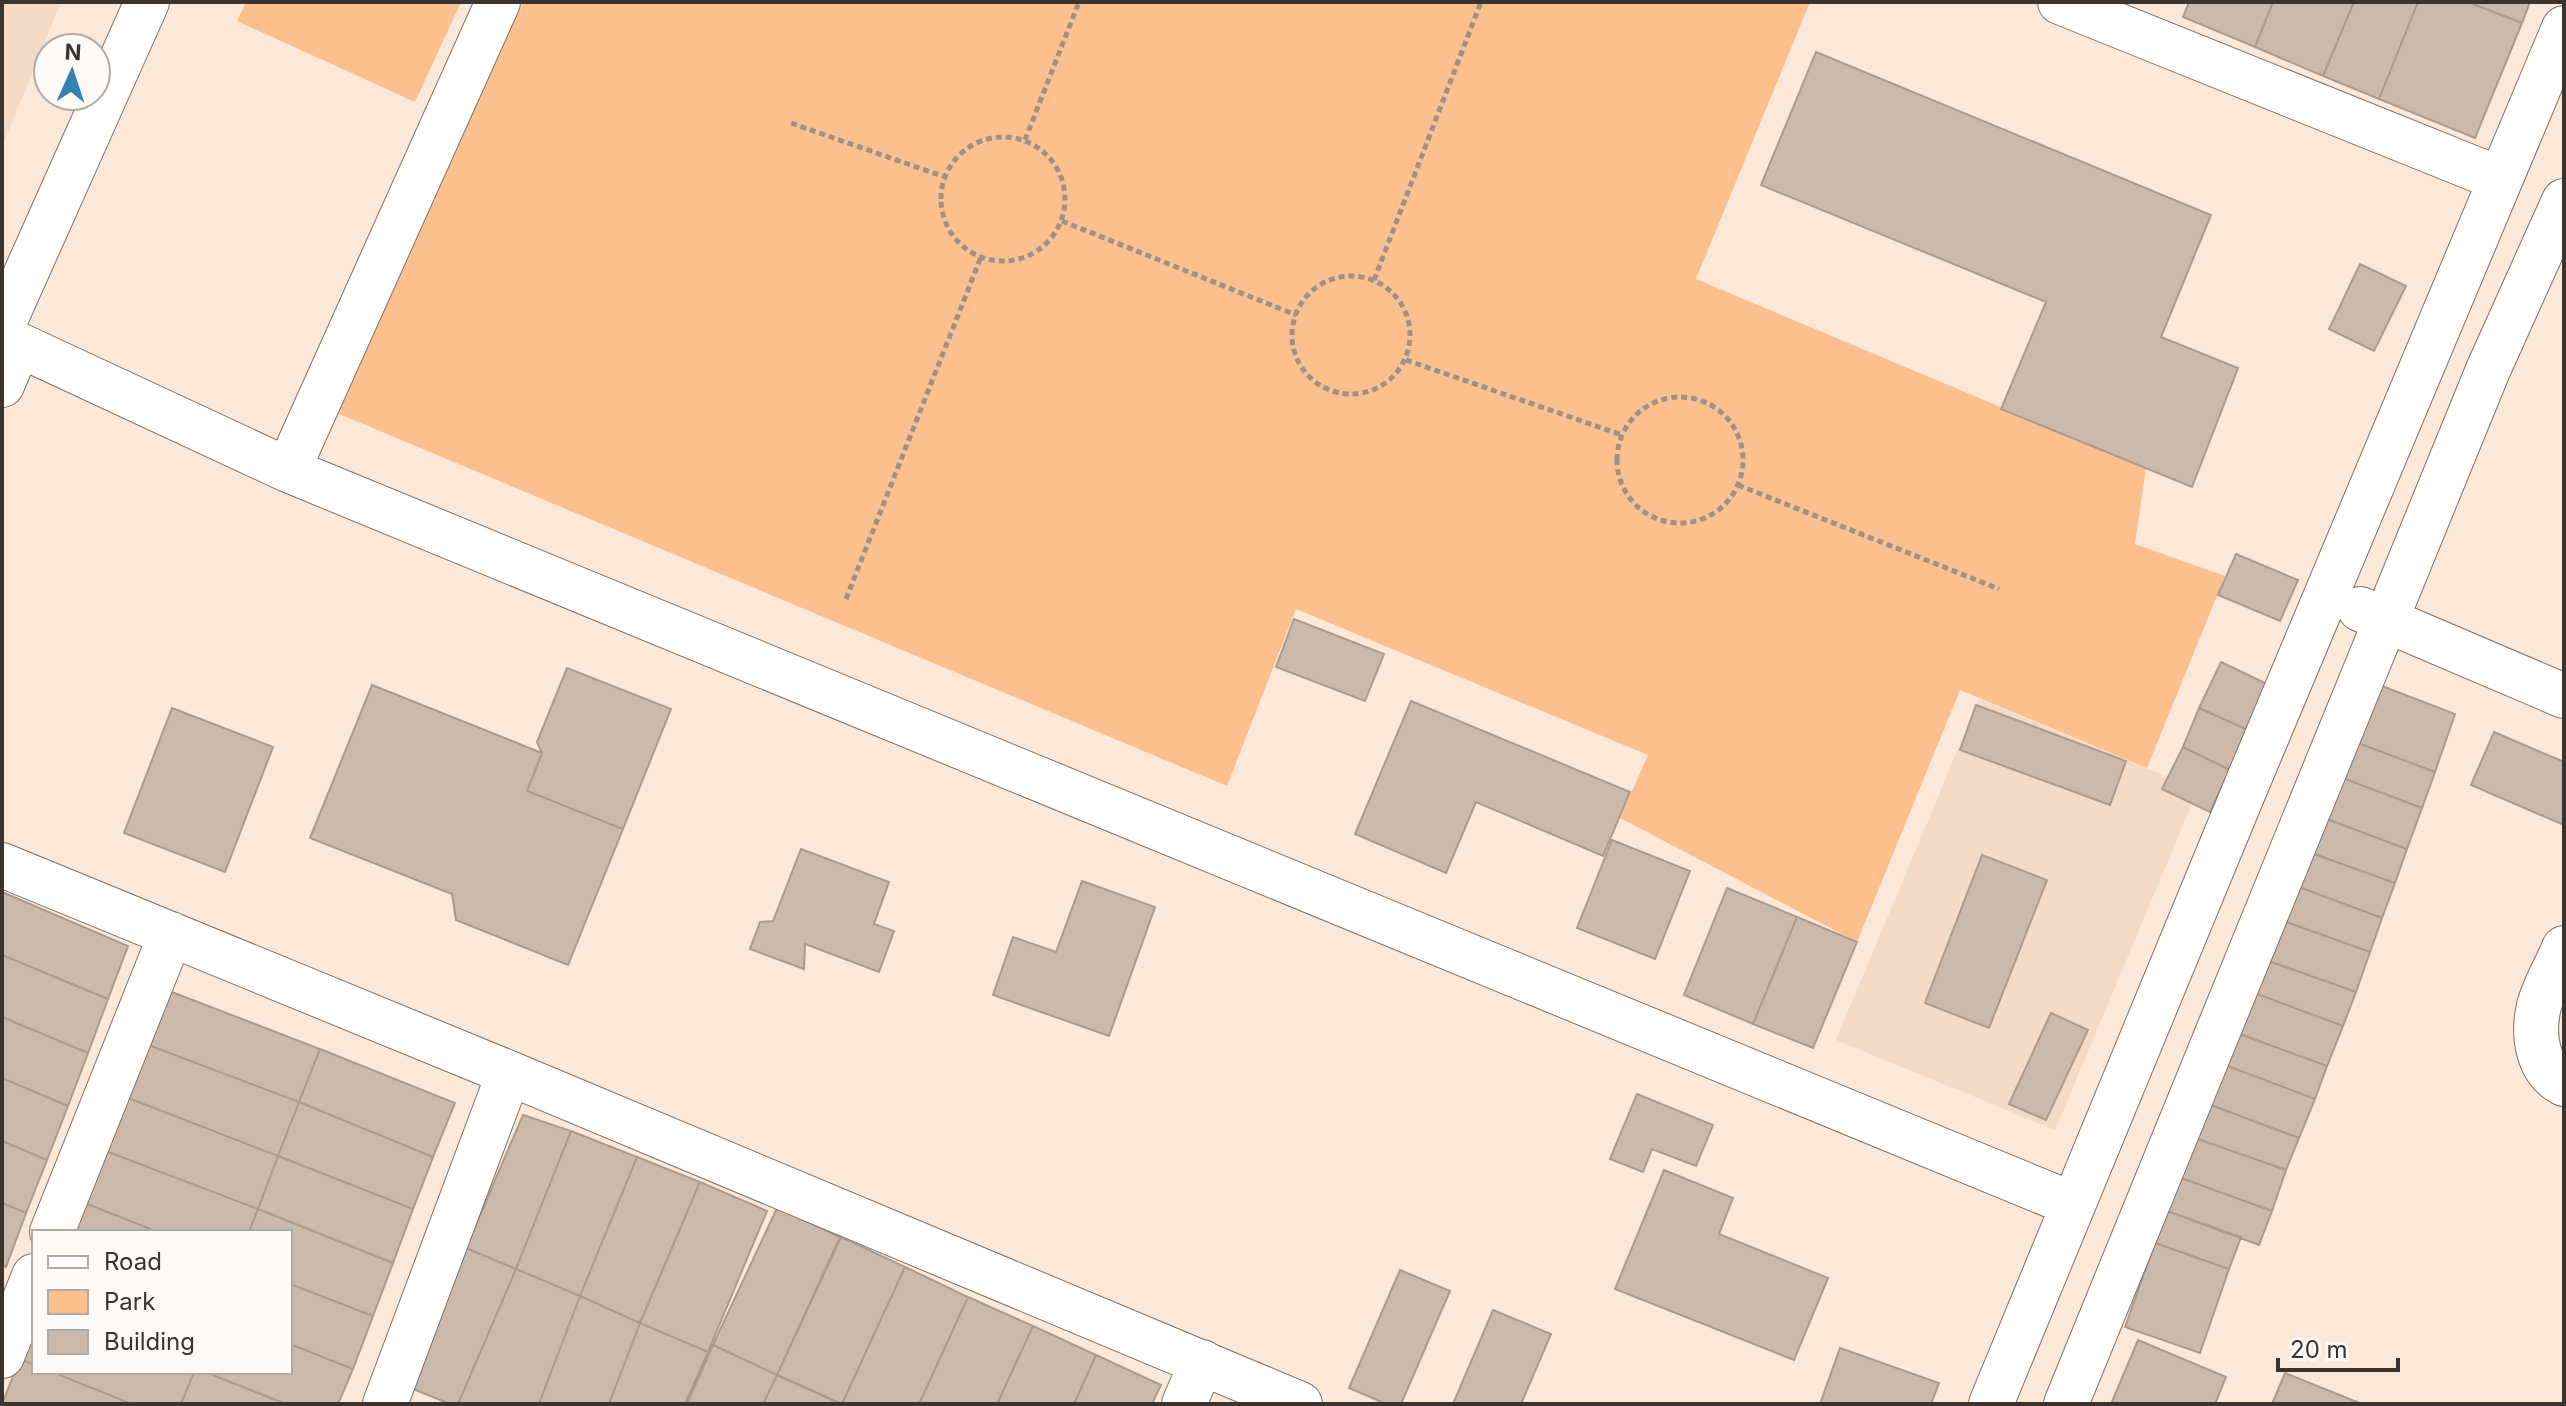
<svg xmlns="http://www.w3.org/2000/svg" width="2566" height="1406" font-family="Inter,sans-serif">
<style>
.built{fill:#f3dbc7}
.green{fill:#fbc08e}
.building{fill:#cbb9ab;stroke:#ac9b8d;stroke-width:2}
.lines{fill:none;stroke-linecap:round;stroke-linejoin:round}
.minor-casing{stroke:#817163;stroke-width:46}
.path{stroke:#9e9186;stroke-width:5;stroke-dasharray:6 4;stroke-linecap:butt}
.minor{stroke:#fff;stroke-width:44}
</style>
<rect width="100%" height="100%" fill="#fbe8d9"/>
<path class="built" d="M2,2H61L2,147Z
M1979,699L2168,777L2163,790L2192,804L2055,1130L1836,1040Z"/>
<path class="green" d="M246,2H461L415,102L237,21Z
M523,2H1810L1696,279L2146,468L2135,544L2225,576L2147,768L1960,690L1857,942L1620,818L1648,755L1296,609L1227,786L332,411Z"/>
<path class="building" d="M2189,2H2273L2255,47L2183,17Z
M2273,2H2354L2323,76L2255,47Z
M2354,2H2418L2379,99L2323,76Z
M2418,2H2468L2522,23L2475,138L2379,99Z
M2468,2H2530L2522,23Z
M1816,52L2211,215L2161,337L2238,368L2192,487L2001,409L2046,302L1761,185Z
M2360,264L2406,286L2374,351L2329,329Z
M2236,554L2298,580L2280,621L2218,595Z
M1294,619L1384,654L1365,701L1276,667Z
M2221,662L2269,685L2248,730L2199,708Z
M567,668L671,709L623,829L527,791L542,753L537,742Z
M2369,681L2455,714L2435,772L2345,738Z
M372,685L542,753L527,791L623,829L568,965L456,920L452,894L310,838Z
M1411,701L1630,792L1603,856L1476,802L1446,873L1355,834Z
M1976,705L2126,761L2110,805L1960,750Z
M172,708L273,747L225,872L124,833Z
M2199,708L2248,730L2230,770L2183,747Z
M2494,732L2564,762V825L2471,785Z
M2345,738L2435,772L2422,808L2332,774Z
M2183,747L2230,770L2210,812L2162,789Z
M2332,774L2422,808L2407,849L2316,815Z
M2316,815L2407,849L2395,883L2303,850Z
M1612,840L1690,871L1655,959L1577,928Z
M801,849L889,882L874,924L894,931L879,972L805,944L804,969L750,949L760,922L773,921Z
M2303,850L2395,883L2382,918L2291,884Z
M1982,855L2047,880L1989,1028L1925,1003Z
M1082,881L1155,907L1109,1036L993,995L1013,937L1056,952Z
M2291,884L2382,918L2370,952L2278,919Z
M1727,888L1797,917L1753,1024L1684,995Z
M2,892L128,946L108,999L2,955Z
M1797,917L1857,942L1813,1048L1753,1024Z
M2278,919L2370,952L2356,992L2263,959Z
M2,955L108,999L88,1053L2,1017Z
M2263,959L2356,992L2343,1026L2252,992Z
M164,989L320,1049L299,1102L143,1043Z
M2252,992L2343,1026L2327,1066L2237,1033Z
M2051,1013L2088,1030L2046,1120L2009,1104Z
M2,1017L88,1053L68,1106L2,1078Z
M2237,1033L2327,1066L2315,1099L2225,1065Z
M143,1043L299,1102L278,1156L123,1096Z
M320,1049L455,1103L433,1157L299,1102Z
M2225,1065L2315,1099L2299,1138L2208,1104Z
M2,1078L68,1106L47,1160L2,1141Z
M1637,1094L1713,1125L1696,1166L1652,1149L1643,1172L1610,1159Z
M123,1096L278,1156L258,1209L103,1150Z
M299,1102L433,1157L413,1209L278,1156Z
M2208,1104L2299,1138L2286,1170L2195,1138Z
M523,1115L571,1131L516,1269L466,1248Z
M571,1131L637,1157L580,1296L516,1269Z
M2195,1138L2286,1170L2272,1211L2181,1178Z
M2,1141L47,1160L26,1213L2,1203Z
M103,1150L258,1209L249,1232H158L82,1202Z
M278,1156L413,1209L393,1263L258,1209Z
M637,1157L700,1182L640,1323L580,1296Z
M1664,1170L1733,1198L1719,1234L1828,1278L1794,1360L1615,1289Z
M2181,1178L2272,1211L2259,1245L2167,1211Z
M700,1182L767,1211L708,1352L640,1323Z
M82,1202L158,1232H71Z
M2,1203L26,1213L6,1267L2,1265Z
M777,1208L840,1237L777,1375L713,1345Z
M258,1209L393,1263L373,1316L290,1284V1232H249Z
M2167,1211L2241,1237L2229,1269L2155,1243Z
M841,1237L905,1267L842,1404L777,1375Z
M2155,1243L2229,1269L2200,1353L2125,1327Z
M466,1248L516,1269L458,1404H450L408,1387Z
M905,1267L968,1297L919,1404H842Z
M516,1269L580,1296L539,1404H458Z
M1400,1270L1450,1291L1401,1404H1386L1349,1388Z
M290,1284L373,1316L353,1369L290,1344Z
M580,1296L640,1323L609,1404H539Z
M968,1297L1033,1326L997,1404H919Z
M1493,1310L1551,1334L1521,1404H1453Z
M640,1323L708,1352L685,1404H609Z
M34,1325V1365L20,1359Z
M1033,1326L1096,1355L1074,1404H997Z
M2138,1340L2226,1377L2215,1404H2111Z
M290,1344L353,1369L338,1404H286L205,1372H290Z
M713,1345L777,1375L763,1404H687Z
M1840,1348L1939,1383L1931,1404H1820Z
M1096,1355L1161,1385L1152,1404H1074Z
M20,1359L34,1365V1372H52L132,1404H2Z
M52,1372H194L181,1404H132Z
M194,1372H205L286,1404H181Z
M2285,1373L2362,1404H2272Z
M777,1375L841,1404H763Z"/>
<g class="lines">
<defs>
<path id="minor" d="M2060,2L2500,179
M2,327L147,2
M2,337L288,470L2072,1204
M2,385L19,345
M288,470L498,2
M2360,609L2564,696
M2,865L509,1073L1300,1404
M2564,948C2556,967 2544,987 2539,1006C2532,1035 2537,1070 2564,1084
M52,1232L171,934
M2,1356L34,1276
M385,1404L509,1073
M1184,1404L1202,1362
M1991,1404C2179,944 2371,486 2564,28
M2066,1404L2488,370L2564,201"/>
</defs>
<use href="#minor" class="minor-casing"/>
<path class="path" d="M791,123L945,177
M941 199a62 62 0 1 1 124 0a62 62 0 1 1-124 0Z
M1025,140L1079,2
M1062,221L1296,315
M1292 335a59 59 0 1 1 118 0a59 59 0 1 1-118 0Z
M1374,280L1481,2
M1406,360L1622,435
M1617 460a63 63 0 1 1 126 0a63 63 0 1 1-126 0Z
M1738,485L1999,589
M846,599L981,257"/>
<use href="#minor" class="minor"/>
</g>
<rect width="2566" height="1406" fill="none" stroke="#3b342e" stroke-width="8"/>
<rect x="32" y="1230" width="260" height="144" fill="#fdf9f6" stroke="#afaaa6" stroke-width="2"/>
<rect x="48" y="1256" width="40" height="12" fill="#ffffff" stroke="#afaaa6" stroke-width="2"/>
<text x="104" y="1270" font-size="24" fill="#3b342e">Road</text>
<rect x="48" y="1290" width="40" height="24" fill="#fbc08e" stroke="#afaaa6" stroke-width="2"/>
<text x="104" y="1310" font-size="24" fill="#3b342e">Park</text>
<rect x="48" y="1330" width="40" height="24" fill="#cbb9ab" stroke="#afaaa6" stroke-width="2"/>
<text x="104" y="1350" font-size="24" fill="#3b342e">Building</text>
<g transform="translate(72 72) rotate(3)"><circle r="38" fill="#fdf9f6" stroke="#afaaa6" stroke-width="2"/>
<path d="M0-6L14 30L0 20L-14 30Z" fill="#3481b4"/>
<text y="-12" font-size="22" font-weight="bold" text-anchor="middle" fill="#3b342e">N</text>
</g>
<path d="M2278 1358v12h120v-12" fill="none" stroke="#3b342e" stroke-width="4"/>
<text x="2290" y="1358" font-size="24" fill="#3b342e" stroke="#fdf9f6" stroke-width="6" paint-order="stroke">20 m</text>
</svg>
